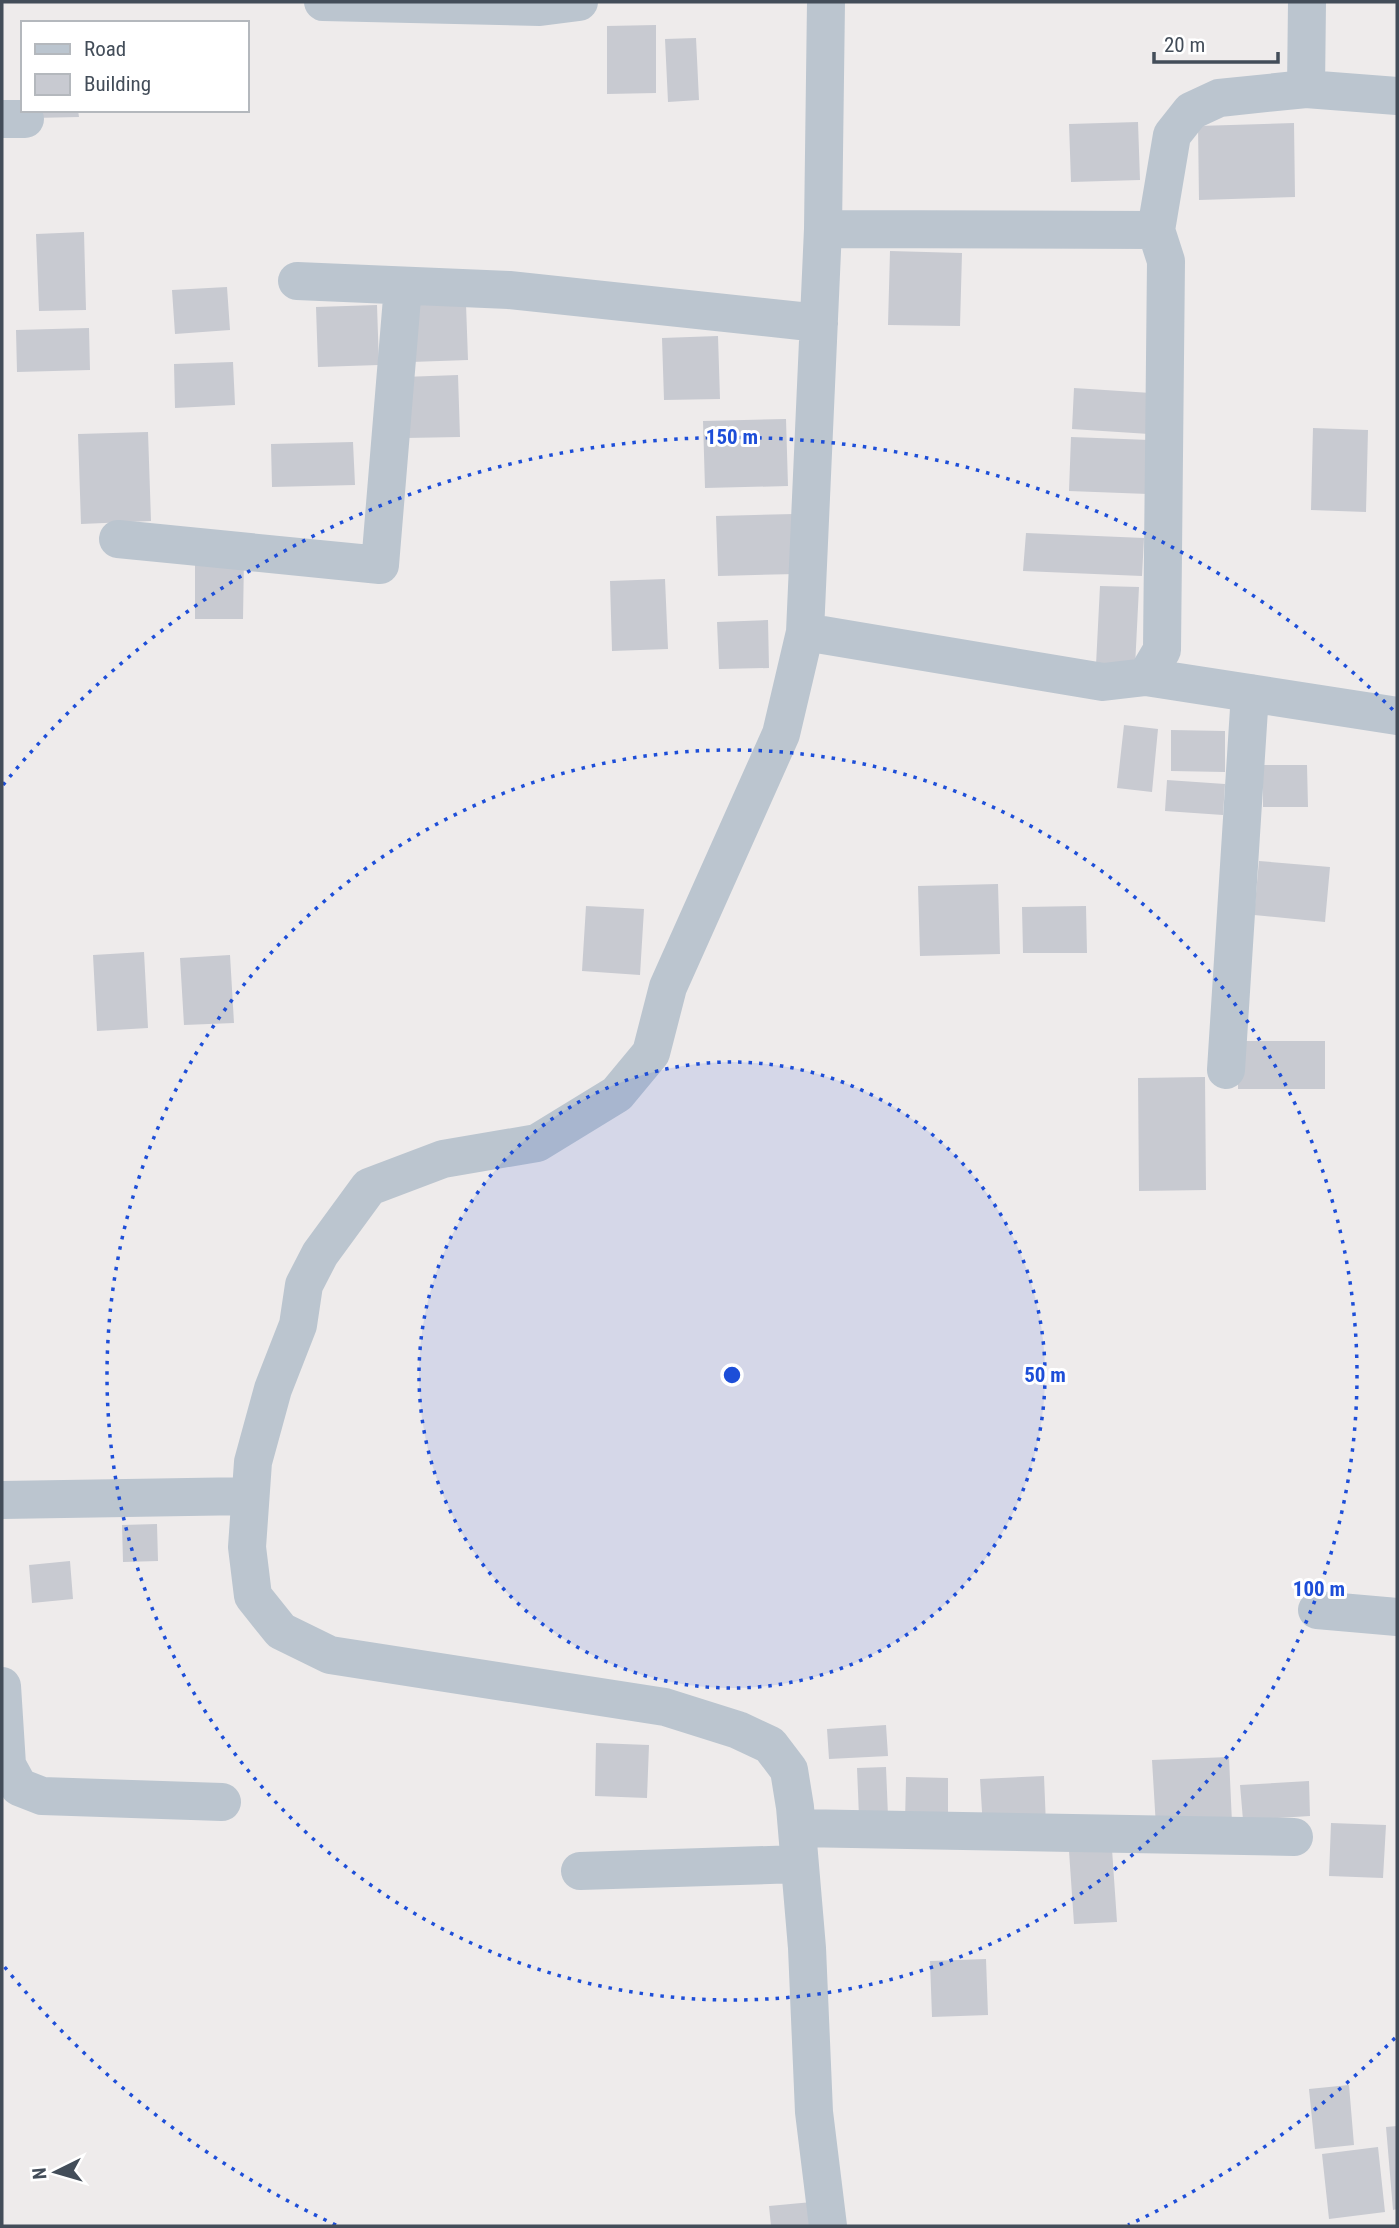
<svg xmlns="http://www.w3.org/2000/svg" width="1399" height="2228" font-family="'Roboto Condensed',sans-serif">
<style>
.building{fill:#c8cad1}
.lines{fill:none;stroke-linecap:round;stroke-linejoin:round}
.street{stroke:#bbc5cf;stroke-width:38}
.ring{fill:none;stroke:#1d4ed8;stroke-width:3.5;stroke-dasharray:3.5 7}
.centre{fill:#1d4ed8;stroke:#fff;stroke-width:3.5}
.ring-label{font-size:21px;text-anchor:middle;font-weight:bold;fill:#1d4ed8;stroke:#fff;stroke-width:6;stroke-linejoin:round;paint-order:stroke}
</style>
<rect width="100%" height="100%" fill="#eeebeb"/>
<path class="building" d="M656,25V93L607,94V26Z
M696,38L699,100L668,102L665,39Z
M33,110H78L79,117L33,118Z
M1138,122L1140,180L1071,182L1069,124Z
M1294,123L1295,197L1199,200L1198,126Z
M84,232L86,310L39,311L36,234Z
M890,251L962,253L960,326L888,325Z
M227,287L230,330L175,334L172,290Z
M466,304L468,360L411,362L410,305Z
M377,305L379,365L318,367L316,307Z
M89,328L90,370L17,372L16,330Z
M718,336L720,399L664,400L662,338Z
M233,362L235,405L175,408L174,364Z
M458,375L460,437L405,438L403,377Z
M1074,388L1151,393L1149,434L1072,429Z
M786,419L788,486L705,488L703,421Z
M1313,428L1368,430L1366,512L1311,510Z
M148,432L151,521L81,524L78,434Z
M1071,437L1150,440L1148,494L1069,491Z
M353,442L355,485L272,487L271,444Z
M794,514L796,574L718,576L716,516Z
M1026,533L1144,538L1142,576L1023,571Z
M244,558L243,619H195V559Z
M665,579L668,649L612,651L610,581Z
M1100,586L1139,587L1135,667L1096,665Z
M768,620L769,668L719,669L717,622Z
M1124,725L1158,729L1152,792L1117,788Z
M1171,730L1225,731V772L1171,771Z
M1263,765H1307L1308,807H1263Z
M1167,780L1225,784L1223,815L1165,811Z
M1259,861L1330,867L1325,922L1254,915Z
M998,884L1000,954L920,956L918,886Z
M586,906L644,909L640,975L582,971Z
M1086,906L1087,953H1023L1022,907Z
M144,952L148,1028L97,1031L93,955Z
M230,955L234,1023L184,1025L180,958Z
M1238,1041H1325V1089H1238Z
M1205,1077L1206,1190L1139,1191L1138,1078Z
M157,1524L158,1561L123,1562L122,1525Z
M70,1561L73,1599L32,1603L29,1565Z
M886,1725L888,1756L829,1759L827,1729Z
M596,1743L649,1745L647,1798L595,1796Z
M1229,1757L1232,1823L1156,1827L1152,1760Z
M886,1767L888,1816L859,1817L857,1768Z
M1044,1776L1046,1825L983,1828L980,1779Z
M906,1777L948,1778V1824L905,1823Z
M1309,1781L1310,1816L1243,1820L1240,1785Z
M1331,1823L1386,1825L1383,1878L1329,1876Z
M1112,1849L1117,1922L1074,1924L1069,1851Z
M986,1959L988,2015L932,2017L930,1961Z
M1349,2085L1354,2145L1315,2149L1309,2089Z
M1397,2126V2209L1393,2210L1386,2127Z
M1378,2147L1385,2212L1329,2219L1322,2154Z
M812,2202L814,2226H771L769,2206Z"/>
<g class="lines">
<path class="street" d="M323,2L540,7L579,2
M826,2L823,229L805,632L781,734L668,987L651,1053L617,1094L537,1143L443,1159L369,1187L320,1254L304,1285L298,1325L273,1389L253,1462L247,1547L253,1596L281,1631L330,1655L665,1707L738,1730L770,1745L789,1770L795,1807L807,1948L814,2112L828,2226
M1306,89L1307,2
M2,119H25
M823,229L1156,230
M297,281L509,290L819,323
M118,539L380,565L403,286
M805,632L1103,682L1146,677L1162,650L1166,261L1156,230L1172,135L1191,111L1219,98L1306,89L1397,96
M1146,677L1397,716
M1226,1070L1250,693
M2,1500L250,1496
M1317,1610L1397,1617
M2,1686L7,1765L19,1787L42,1796L222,1802
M797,1828L1294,1837
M580,1871L799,1864"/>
</g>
<circle cx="732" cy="1375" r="313" fill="#1d4ed8" fill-opacity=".12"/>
<g class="ring">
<circle cx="732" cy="1375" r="313"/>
<circle cx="732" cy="1375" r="625"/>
<path d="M1395 2038A938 938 0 0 1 1128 2225M336 2225A938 938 0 0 1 3 1965M3 785A938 938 0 0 1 1395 712"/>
</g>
<circle cx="732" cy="1375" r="10" class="centre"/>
<g class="ring-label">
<text x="732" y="444">150 m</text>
<text x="1045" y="1382">50 m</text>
<text x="1319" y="1596">100 m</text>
</g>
<rect width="1399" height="2228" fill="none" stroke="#434d59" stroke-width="7"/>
<rect x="21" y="21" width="228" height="91" fill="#ffffff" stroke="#b4b8bd" stroke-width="2"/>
<rect x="35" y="44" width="35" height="10" fill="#bbc5cf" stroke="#b4b8bd" stroke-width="2"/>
<text x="84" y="56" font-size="21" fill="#434d59">Road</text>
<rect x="35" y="74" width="35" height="21" fill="#c8cad1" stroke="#b4b8bd" stroke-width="2"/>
<text x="84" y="91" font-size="21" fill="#434d59">Building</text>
<g transform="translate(56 2172) rotate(265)" stroke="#ffffff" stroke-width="5" paint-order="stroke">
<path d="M0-5L12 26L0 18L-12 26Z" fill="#434d59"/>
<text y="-10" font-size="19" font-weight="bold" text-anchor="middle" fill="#434d59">N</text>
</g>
<path d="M1154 52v10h124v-10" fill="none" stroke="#434d59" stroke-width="3.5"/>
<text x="1164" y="52" font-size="21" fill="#434d59" stroke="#ffffff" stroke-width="5" paint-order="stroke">20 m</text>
</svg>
